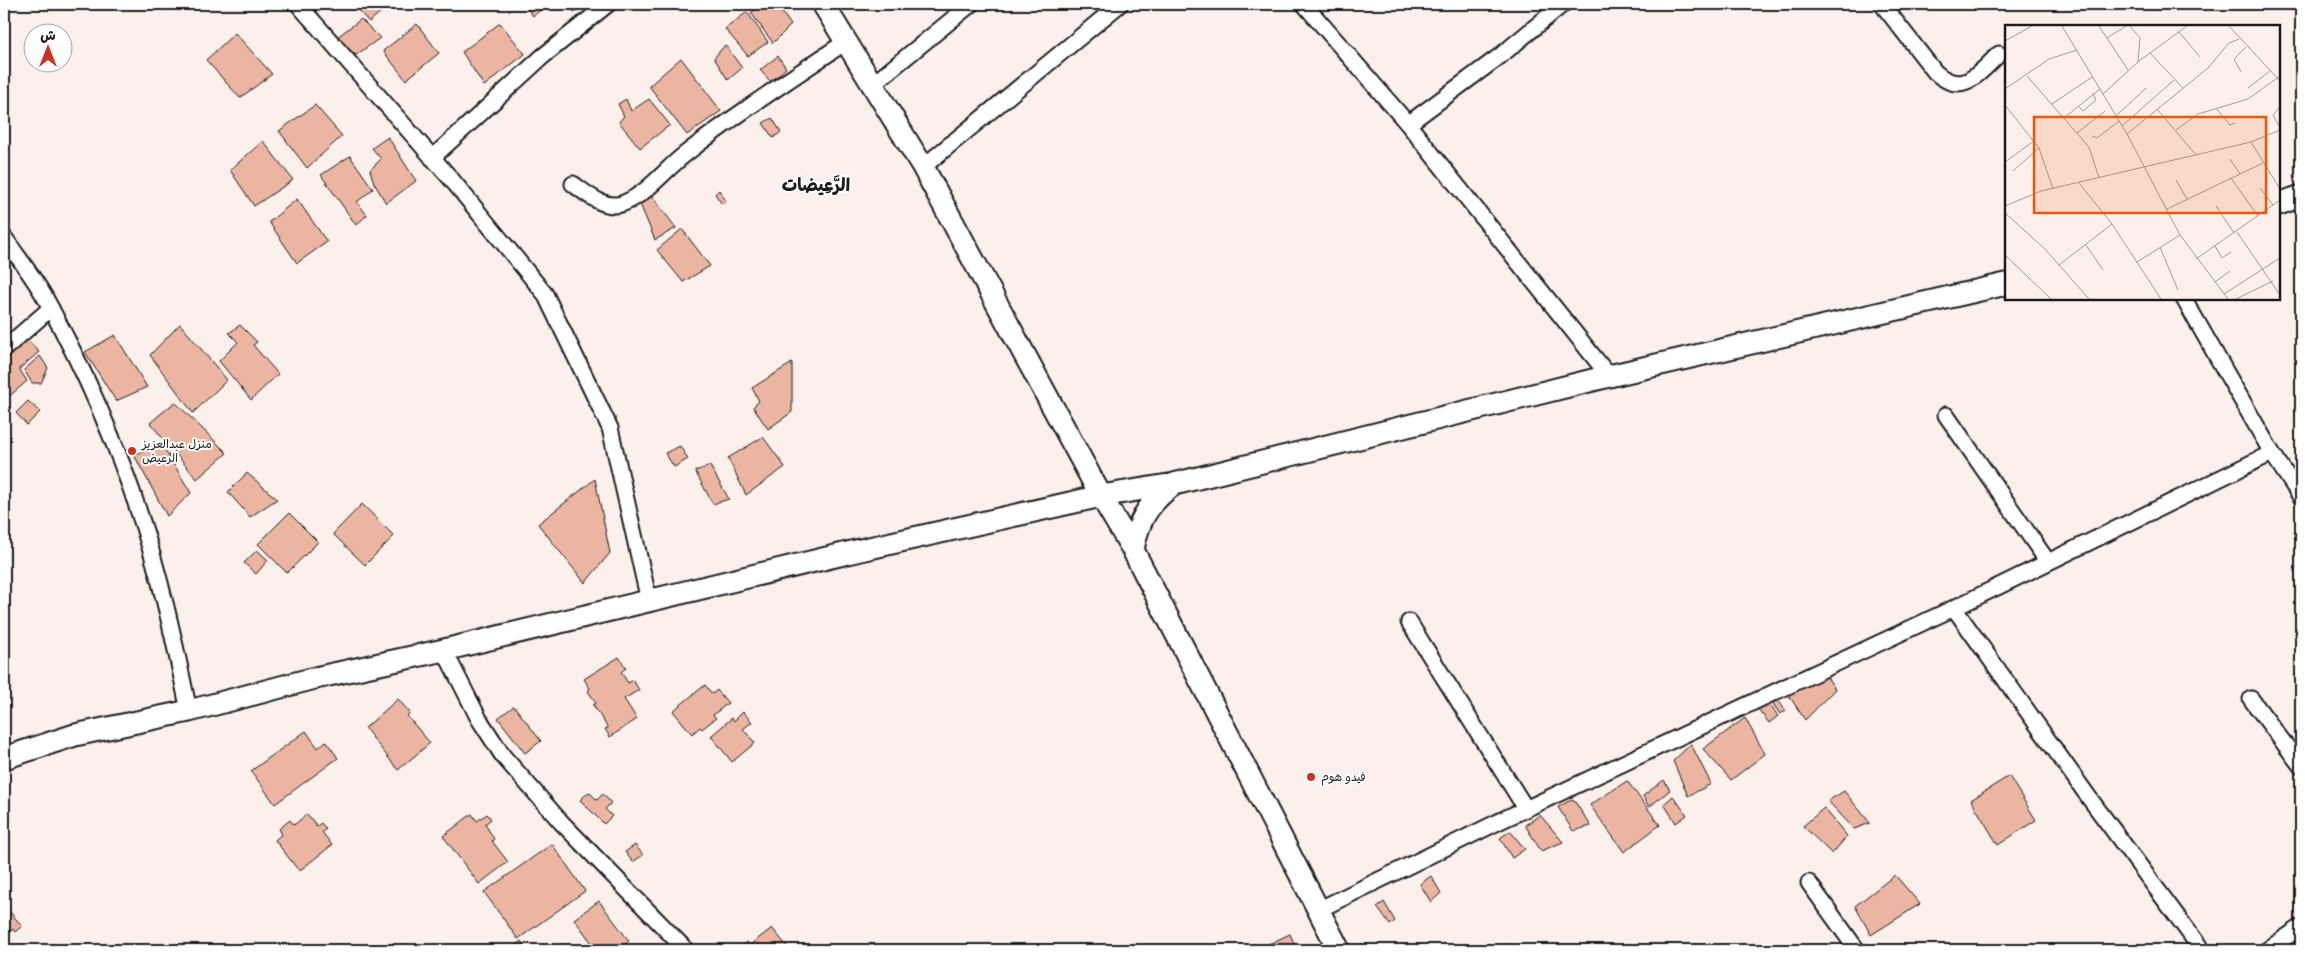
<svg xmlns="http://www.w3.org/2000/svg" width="2305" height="954" font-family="'Balsamiq Sans','Playpen Sans Arabic',sans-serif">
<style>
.building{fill:#ecb5a2;stroke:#1c1c1c}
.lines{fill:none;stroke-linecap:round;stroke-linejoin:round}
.street-casing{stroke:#1c1c1c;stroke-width:19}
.secondary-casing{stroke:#1c1c1c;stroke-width:25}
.street{stroke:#fff;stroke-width:15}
.secondary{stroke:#fff;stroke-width:21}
.poi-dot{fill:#c8321e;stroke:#fff;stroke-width:2}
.labels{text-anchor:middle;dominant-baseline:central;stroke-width:4;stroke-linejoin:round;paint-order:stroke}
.poi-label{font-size:12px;fill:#1c1c1c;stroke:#fff;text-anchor:start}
.district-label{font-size:18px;font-weight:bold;fill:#1c1c1c;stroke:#fff}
.inset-road{fill:none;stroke:#a29b99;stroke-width:1}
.view{fill:#e8590c;fill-opacity:0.15;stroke:#e8590c;stroke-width:2.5}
.inset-edge{fill:none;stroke:#1c1c1c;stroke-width:2.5}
</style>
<rect width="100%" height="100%" fill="#fbf0ec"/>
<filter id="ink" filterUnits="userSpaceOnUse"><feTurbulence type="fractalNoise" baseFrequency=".02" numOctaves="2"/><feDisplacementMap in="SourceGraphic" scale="10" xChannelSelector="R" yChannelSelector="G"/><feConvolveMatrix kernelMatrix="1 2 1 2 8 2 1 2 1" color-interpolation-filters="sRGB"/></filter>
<g filter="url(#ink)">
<path class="building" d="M352,4H390L369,22Z
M524,4H548L533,16Z
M567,4H584L585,5L574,12Z
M762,4H776L791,25L773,43L751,13Z
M747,12L768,42L748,56L725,29Z
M361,19L380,38L356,55L336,38Z
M500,23L525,54L484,86L462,52Z
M417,24L439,53L406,80L383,51Z
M235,33L272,74L240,98L206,60Z
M725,45L742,68L728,80L714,58Z
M778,56L786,68L771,82L760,70Z
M681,58L721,111L687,135L649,86Z
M626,99L631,111L649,99L670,125L640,148L619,122L624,116L618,104Z
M315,105L342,136L307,168L279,131Z
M772,118L781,132L773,138L763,123Z
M388,137L416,181L386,203L374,183L370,170L381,159L372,148Z
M263,141L293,180L254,206L230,170Z
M350,156L373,189L357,202L367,215L356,225L321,175Z
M719,190L726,201L722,204L715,194Z
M652,196L676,228L655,240L640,204Z
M297,199L327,242L297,263L269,222Z
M682,229L710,266L683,282L657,250Z
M180,324L227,380L193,413L150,355Z
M240,325L257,342L253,345L278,374L251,400L219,361L238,342L229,333Z
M115,335L147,387L116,401L85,352Z
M26,338L39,352L19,369L27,381L6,399L4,396V356Z
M40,356L48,368L41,383H32L24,370Z
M792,363V412L768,429L753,407L759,401L752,388Z
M28,401L40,412L27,425L16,413Z
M175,402L227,453L197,479L150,423Z
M763,437L785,467L746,495L728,458Z
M161,443L191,493L167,516L134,455Z
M680,446L688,459L674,467L665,453Z
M710,466L729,499L713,504L695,471Z
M247,473L277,499L250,517L228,492Z
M595,479L610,553L585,583L538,524Z
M362,504L394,536L365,565L333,534Z
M289,513L318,542L287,573L258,544Z
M257,550L268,560L256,574L244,563Z
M619,657L626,668L621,672L628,683L633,680L639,690L624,699L637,719L610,737L605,729L608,728L593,705L596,703L588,691L590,689L584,679Z
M1825,674L1835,689L1805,720L1788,694Z
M705,685L712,694L717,690L728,703L713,715L716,718L702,729L700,727L692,734L673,711Z
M1775,696L1786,711L1780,714L1770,699Z
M398,699L410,713L407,716L430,743L398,770L365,728Z
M1767,701L1778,716L1769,723L1758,709Z
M514,706L541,741L525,753L498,718Z
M743,712L752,722L743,729L755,743L732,762L711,736L732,718L734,721Z
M1745,718L1765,754L1731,780L1703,749Z
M306,731L318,748L326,741L338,758L275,804L251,771Z
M1691,744L1711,784L1688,796L1673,761Z
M2009,776L2036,820L1998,845L1971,800Z
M1664,780L1670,790L1649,807L1643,796Z
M1627,781L1660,825L1624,852L1590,805Z
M1844,791L1870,823L1854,829L1828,801Z
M589,792L597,800L603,794L611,803L605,809L612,816L604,824L580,800Z
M1673,796L1687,815L1676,823L1664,804Z
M1573,799L1591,826L1573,831L1558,807Z
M1824,808L1847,836L1832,854L1803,826Z
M307,814L317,826L321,823L326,829L322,832L332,845L299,871L275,840L282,834L279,829L290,820L294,825Z
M472,814L477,821L487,814L491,819L485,824L494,839L492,841L508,862L479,884L443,836Z
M1540,815L1563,842L1541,851L1525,825Z
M1510,831L1525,849L1512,858L1500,838Z
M552,844L585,891L518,939L484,892Z
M635,845L643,855L633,862L625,852Z
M1895,875L1920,904L1871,935L1855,906Z
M1431,876L1441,893L1431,902L1420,884Z
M599,901L629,941L617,950H597L574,919Z
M1384,902L1395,921L1390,925L1377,907Z
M4,905L22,926L15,932L13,929L4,937Z
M772,928L790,950H735L747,942L750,945Z
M1290,934L1297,950H1264L1262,947Z
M521,941L527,950H508Z"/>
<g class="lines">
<defs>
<path id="street" d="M298,4L452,180L545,294L610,428L649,601
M1304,4L1408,124L1609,376
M1882,4L1935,72C1962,97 1978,74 1999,54
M873,84L971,4
M1408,124L1500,56L1563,4
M432,158L542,57L608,4
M923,167L1120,4
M573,184C587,194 606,211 624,203C647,194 665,170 684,155C736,114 792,78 847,41
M4,237C19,259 36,280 48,303C100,399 142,505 167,611C175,644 182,678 189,711
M2184,299L2272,453L2301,497
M4,349L51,308
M1946,415L2048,562
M1954,608L2090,799L2202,950
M1409,622L1526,809
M444,650L479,719L503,756L561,822L686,950
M2251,699L2301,766
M1809,883L1857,950
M1318,910L1502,820L1954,608L2272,453
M2267,950L2301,927"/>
<path id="secondary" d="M823,4L923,167L1101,496L1133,550L1339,950
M2279,204L2301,196
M1133,550C1138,520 1149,502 1174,484
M4,758L75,735L189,711L315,678L444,650L856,551L1101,496L1174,484L1609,376L2006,284"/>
</defs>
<use href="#street" class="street-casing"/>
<use href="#secondary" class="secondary-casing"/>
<use href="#street" class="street"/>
<use href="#secondary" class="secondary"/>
</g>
</g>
<g class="poi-dot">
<circle cx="132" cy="451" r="5"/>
<circle cx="1311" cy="777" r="5"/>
</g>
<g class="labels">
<g class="poi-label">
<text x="142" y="444">منزل عبدالعزيز<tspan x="142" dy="14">الرعيض</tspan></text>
<text x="1321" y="777">فيدو هوم</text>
</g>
<g class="district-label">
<text x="816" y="185">الرَّعِيضات</text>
</g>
</g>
<g transform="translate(2005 25)">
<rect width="275" height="275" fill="#fbf0ec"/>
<path class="inset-road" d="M57,1L122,109L175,210L223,274M94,1L123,45M125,1L135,13L133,37M224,1L275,56M174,7L195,32M102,13L121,1M0,16L27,1M145,28L178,63M236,47L229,34L241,22M22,51L84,122L94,153M243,63L265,46M0,64L44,34L72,25M98,69L134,36L182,1M47,79L87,52M0,80L34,123L48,164M73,81L78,86L91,75L88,68M275,82L268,90L275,103M211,83L225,100L230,98M152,84L191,130M111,91L141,63M59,93L95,64M117,101L169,55M171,105L193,89L243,74L275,51M72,108L100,86M122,109L203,43L224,18L234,14M87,111L92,113L114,96M246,117L275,164M225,134L235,149M0,137L29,116M8,146L34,123M226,153L253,191M171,155L182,174M255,163L268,180M0,181L36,166L246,117L275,105M211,181L229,208M162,184L258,138M0,188L40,224L84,274M107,199L156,274M232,207L275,270M81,220L98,245M210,221L217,233L226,227M155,222L173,265M0,230L46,274M191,234L275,175M132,237L175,210M54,240L107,199L74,158M210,257L225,246M219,269L275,233M231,274L268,256"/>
<path class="view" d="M29,92H261V188H29Z"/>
<rect width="275" height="275" class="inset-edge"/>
</g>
<rect width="2305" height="954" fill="none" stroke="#fff" stroke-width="20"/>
<rect x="10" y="10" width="2285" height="934" fill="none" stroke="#1c1c1c" stroke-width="2" filter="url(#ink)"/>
<g transform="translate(48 48)"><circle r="24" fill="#ffffff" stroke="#a4a4a4"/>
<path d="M0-4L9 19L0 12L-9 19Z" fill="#c8321e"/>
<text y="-8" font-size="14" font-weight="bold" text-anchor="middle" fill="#1c1c1c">ش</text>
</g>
</svg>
